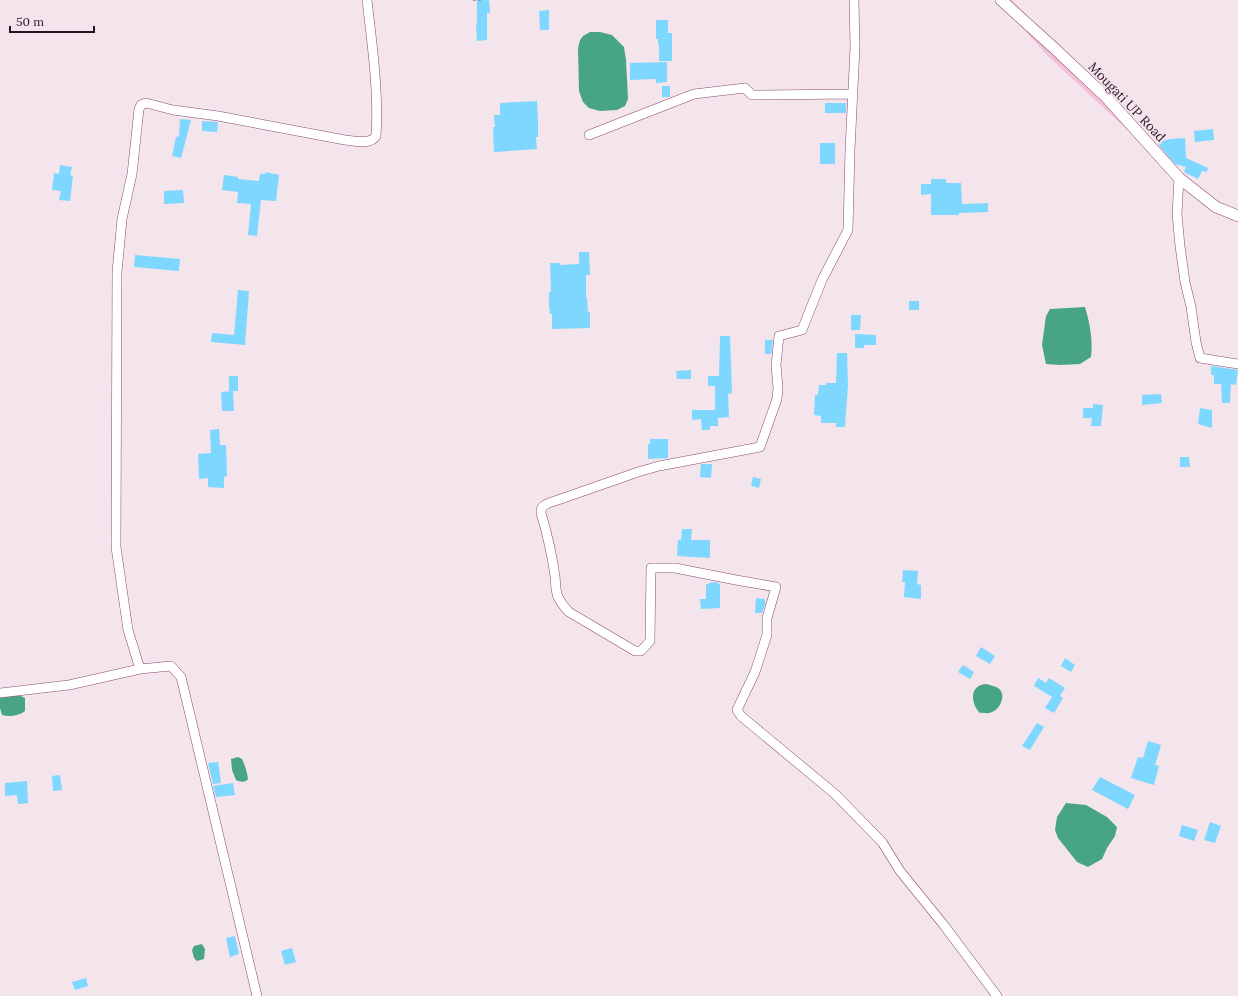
<svg xmlns="http://www.w3.org/2000/svg" width="1238" height="996" font-family="Lora,serif">
<style>
.green{fill:#f4bfd9}
.water{fill:#47a484}
.building{fill:#7dd7fe}
.lines{fill:none;stroke-linecap:round;stroke-linejoin:round}
.minor-casing{stroke:#8c496e;stroke-width:10}
.tertiary-casing{stroke:#8c496e;stroke-width:12}
.path{stroke:#a7939e;stroke-width:2;stroke-dasharray:3 2;stroke-linecap:butt}
.minor{stroke:#fff;stroke-width:9}
.tertiary{stroke:#fff;stroke-width:11}
.labels{text-anchor:middle;dominant-baseline:central;stroke-width:3.5;stroke-linejoin:round;paint-order:stroke}
.street-label{font-size:13px;fill:#2c1020;stroke:#f4e4ec}
</style>
<rect width="100%" height="100%" fill="#f4e4ec"/>
<path class="green" d="M997,0H1012L1179,178L1049,57Z"/>
<path class="water" d="M590,32H600L612,35L624,47L626,60L628,99L625,106L617,110L600,111L589,108L583,102L579,91L578,48L580,40L583,36Z
M1085,307C1090,324 1093,339 1091,357L1080,364L1060,365L1046,364L1042,345L1046,316L1050,309Z
M986,684C990,685 995,686 998,688C1008,695 999,712 989,713C986,714 983,712 980,713C973,707 969,691 979,686C979,685 985,684 986,684Z
M19,695L25,698V711C19,716 9,717 2,715L0,708V698Z
M238,757L242,759C245,765 247,772 248,779C245,783 240,782 236,780L232,770L231,759Z
M1066,803L1086,805L1107,817L1117,827L1115,836L1107,848L1102,859L1088,867L1077,862L1058,838L1055,830L1057,817Z
M202,944L205,949L204,959L197,961L194,958L192,950L194,946Z"/>
<path class="building" d="M477,0H489L490,13H487V40L477,41L476,24H477Z
M549,10V30H540L539,11Z
M656,20H668V33H672V61H659V45H658V39H656Z
M667,62V82L656,83V79L630,80V63Z
M662,86H670V97H662Z
M537,101L538,122V137H536L537,149L494,152L493,127H495L494,115H500V103Z
M825,103H846V113H825Z
M180,119L191,120L181,158L172,156L176,137L179,136Z
M202,121L218,122L217,132L202,131Z
M1213,129L1214,140L1195,142L1194,131Z
M1185,138L1186,158L1208,168L1207,172L1202,171L1198,179L1184,172L1186,167L1175,164L1160,147L1158,142L1170,139Z
M820,143H835V164H820Z
M60,165L72,167L70,175L73,176L70,201L59,200L61,191L52,190L54,173L59,174Z
M265,172L279,175L276,201L261,200L257,236L248,235L251,204L237,203L238,192L222,190L224,175L238,177V179L259,181L260,174H266Z
M931,179H946V183H961L962,204L988,203V212L959,213V215H931V194L921,195V184H931Z
M183,190L184,203L164,204V191Z
M579,252H589L590,275H586V298H587L588,312H590V328L552,329V314H550L549,304V292H551L550,263H560V265L579,264Z
M135,255L180,259L179,271L134,267Z
M238,290L249,291L245,345L211,342L212,333L234,335Z
M909,301H919V310H909Z
M851,315H861L860,330H851Z
M855,334L876,335V345H864V348H855Z
M720,336H730L732,393L728,394L729,417L718,418V426H710V430H702L701,419L692,420V410H715V386H708V376H719Z
M765,340H773L771,354H765Z
M837,353H847L848,385L845,427H836V423H821V416L814,415L815,395H818L819,385H826V383H836Z
M1211,366L1238,370L1236,385L1231,384L1230,403H1222L1221,384H1214V375H1211Z
M691,370V379H677L676,371Z
M229,376H238V391H229Z
M233,391L234,411H222L221,392Z
M1161,394L1162,403L1142,405V395Z
M1093,404L1103,405L1101,426H1091L1092,418H1083V408H1093Z
M1200,408L1212,410V428L1198,424Z
M219,429L220,445H226L227,476L224,477V488L208,487V478L199,479L198,454L211,453L210,430Z
M650,439H668V458L648,459V444H650Z
M1180,457H1189L1190,467H1180Z
M701,464H712L711,478L700,477Z
M753,477L761,479L759,488L751,486Z
M682,529H692L691,540H710V558L677,556L678,540H681Z
M903,570L918,571L917,584L921,585V599L904,597L905,582H902Z
M716,582L720,584V608L701,609L700,599H706V584H709V583Z
M756,598L765,599V605L762,613H755Z
M981,647L995,656L990,664L976,656Z
M1065,658L1075,665L1071,672L1061,666Z
M963,665L974,672L970,679L958,672Z
M1038,678L1046,683L1049,678L1065,688L1060,696L1063,698L1054,713L1045,708L1052,697L1034,686Z
M1037,723L1044,727L1030,750L1022,746Z
M1148,741L1161,745L1155,765L1159,766L1154,785L1131,778L1138,757L1143,758Z
M218,762L221,783L213,784L208,763Z
M60,775L62,790L53,791L52,776Z
M1100,777L1135,795L1128,809L1092,790Z
M27,781L28,803L18,804L17,795L5,796V783Z
M233,783L235,795L216,797L213,786Z
M1210,822L1221,826L1215,843L1204,840Z
M1182,825L1198,830L1194,841L1179,836Z
M235,936L239,954L230,957L226,938Z
M292,948L296,962L285,965L281,951Z
M86,978L88,986L75,990L72,982Z"/>
<g class="lines">
<defs>
<path id="minor" d="M854,0L855,47L850,150L848,230L822,280L802,330L779,336L776,365L778,388L777,399L760,447L659,466L638,472L555,501C549,503 540,505 541,513C547,533 552,555 555,576C556,583 555,590 558,597C561,603 565,608 569,612L635,651H641L650,641L651,568H675L736,580L776,587L767,618V635L755,672L737,710L741,716L835,794L882,842L900,871L943,924L997,996
M589,135L694,94L745,88L752,95L853,94
M1179,178L1177,214L1180,246L1185,282L1191,307L1196,342L1200,358L1238,364
M140,669L128,630L116,547L117,272L122,219L132,174L139,109L141,105L146,103L173,110L218,116L345,140C354,141 371,145 376,136C379,93 372,44 367,0
M0,693L69,685L140,669L171,666L181,677L257,996"/>
<path id="tertiary" d="M1001,0L1054,48L1107,98L1179,178L1216,207L1238,216"/>
</defs>
<use href="#minor" class="minor-casing"/>
<use href="#tertiary" class="tertiary-casing"/>
<path class="path" d="M473,0H481"/>
<use href="#minor" class="minor"/>
<use href="#tertiary" class="tertiary"/>
</g>
<g class="labels">
<g class="street-label">
<text transform="translate(1127 102) rotate(46)">Mougati UP Road</text>
</g>
</g>
<path d="M10 26v6h84v-6" fill="none" stroke="#2c1020" stroke-width="2"/>
<text x="16" y="26" font-size="12" fill="#2c1020" stroke="#f4e4ec" stroke-width="3" paint-order="stroke">50 m</text>
</svg>
